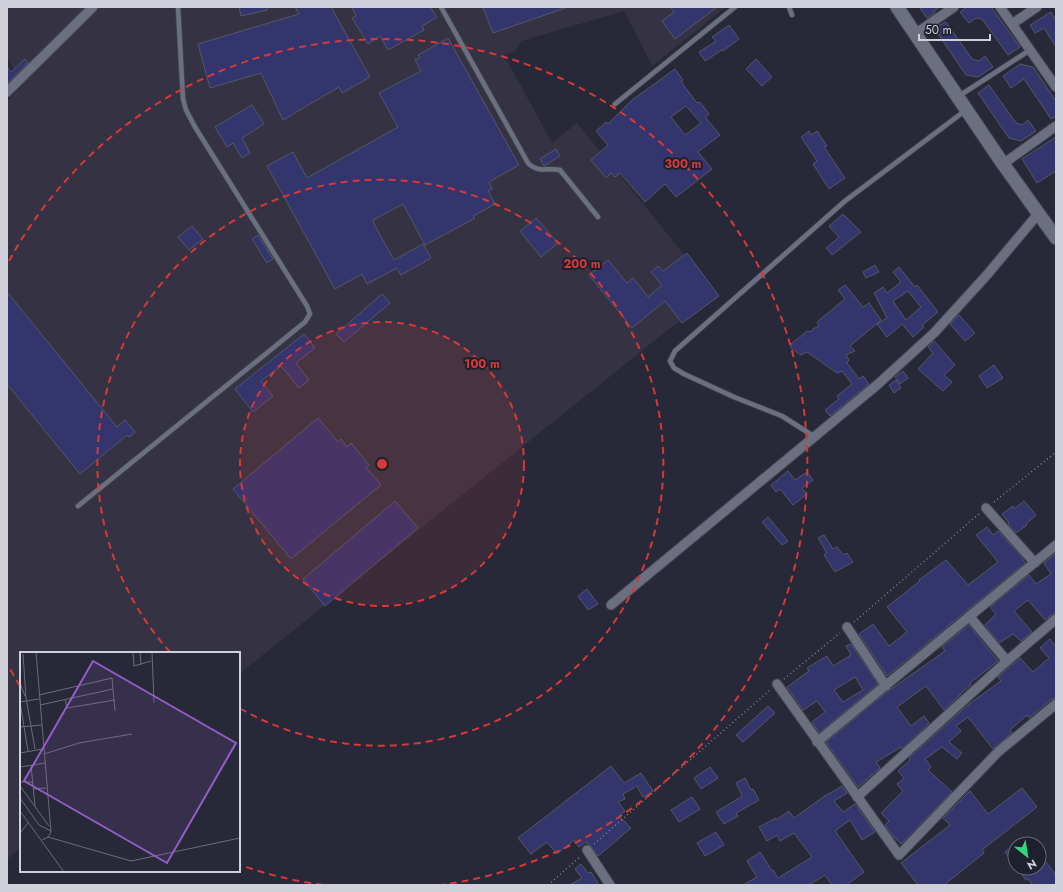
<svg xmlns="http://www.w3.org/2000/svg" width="1063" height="892" font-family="Jost,sans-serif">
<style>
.industrial{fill:#353343}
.building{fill:#35356d;stroke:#555767;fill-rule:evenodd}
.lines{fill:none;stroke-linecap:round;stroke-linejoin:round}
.lane-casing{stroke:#454753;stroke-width:6}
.street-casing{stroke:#454753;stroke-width:11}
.secondary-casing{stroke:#454753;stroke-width:15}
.path{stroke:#81828e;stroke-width:1.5;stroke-dasharray:1 3;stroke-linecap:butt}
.lane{stroke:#6c6f80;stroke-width:4.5}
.street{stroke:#6c6f80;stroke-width:9}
.secondary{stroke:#6c6f80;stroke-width:13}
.ring{fill:none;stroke:#d5393a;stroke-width:2;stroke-dasharray:7 5}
.inset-road{fill:none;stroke:#6a6c79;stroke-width:1}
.view{fill:#945dc7;fill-opacity:0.15;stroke:#945dc7;stroke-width:2}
.inset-edge{fill:none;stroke:#cfd0da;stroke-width:2}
.centre{fill:#d5393a;stroke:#1e202e;stroke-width:2}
.ring-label{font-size:12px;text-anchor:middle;font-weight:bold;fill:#d5393a;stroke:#1e202e;stroke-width:4;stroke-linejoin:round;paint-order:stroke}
</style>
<rect width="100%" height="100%" fill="#272938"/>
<path class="industrial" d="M7,7H726L652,66L624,11L521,41L516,51L504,55L552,143L577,123L650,212L714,293L239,674V653H21V848L7,859V101L24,84L7,58Z"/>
<path class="building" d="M239,7H267V10L241,16Z
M295,7H331L370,77L342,93L339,87L283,120L261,73L210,88L198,44L299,14Z
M352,7H430L437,17L422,26L424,30L388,50L380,36L368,44L352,18L356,16Z
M483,7H565V8L493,33Z
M670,7H717L675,39L662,21L674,12Z
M919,7H940L934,11L935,13L927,18Z
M967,7H991L1020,47L1008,55L982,19L976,18L969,23L960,12Z
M1051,12L1056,21V47L1044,28L1035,33L1030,25Z
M946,22L972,59L979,61L985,56L993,67L978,77L966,75L934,28Z
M729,25L739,39L723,51L722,50L705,61L699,52L716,41L712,37Z
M448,38L519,165L489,182L492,189L488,191L495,204L473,216L475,218L425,245L403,204L373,220L375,226L394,260L423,244L431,258L401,275L397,268L367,284L362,274L335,289L267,166L293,152L307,178L398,127L379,93L421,71L415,60L420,58L418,55Z
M25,59L28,63L7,84V67L11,72Z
M756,59L772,77L762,86L746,69Z
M1020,64L1033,67L1056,101V116L1051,119L1024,79L1011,88L1003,76Z
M675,69L683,80L681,81L684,86L697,103L700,102L709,114L705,117L720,135L698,152L712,169L676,197L665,184L645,202L620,173L615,177L611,173L606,178L591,160L608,145L596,131L606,122L608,124L632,100ZM686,106L701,123L685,135L671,117Z
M989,85L1016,123L1022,125L1028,120L1036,131L1021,141L1009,138L978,93Z
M252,105L264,124L242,138L250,153L242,158L233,143L227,147L215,127Z
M809,131L811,135L817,131L827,146L824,147L845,178L829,189L813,164L817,161L801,137Z
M1056,137V171L1037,183L1022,159Z
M556,149L560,156L544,166L540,159Z
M843,214L861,232L832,255L826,248L839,237L829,226Z
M536,218L558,243L541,257L520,231Z
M192,226L203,239L189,250L178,237Z
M258,235L273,259L267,263L252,239Z
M687,253L719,296L682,323L665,301L632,328L589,275L608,260L627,283L633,278L648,297L662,285L651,272L658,266L663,271Z
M875,265L879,272L866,278L863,272Z
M899,267L915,287L917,285L938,312L922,325L924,327L913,337L902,324L887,337L877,324L887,318L874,293L883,287L887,293L901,282L893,272ZM908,291L921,307L906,320L893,301Z
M845,285L863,307L869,303L881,320L850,346L855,351L846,355L849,360L847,363L859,379L863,376L869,384L830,416L825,410L839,399L837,396L852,384L842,371L837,373L807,352L801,355L791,348V344L807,331L811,332L813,329L819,326L817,322L845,299L838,290Z
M7,292L117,427L125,420L135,432L129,437L127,435L80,474L7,384Z
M382,294L390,303L344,342L336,334Z
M959,315L975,333L965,341L950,324Z
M304,334L315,348L296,363L309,380L299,388L281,366L261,381L273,396L253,412L235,389Z
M934,341L955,365L944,375L952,382L943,391L918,369L933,353L928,347Z
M994,365L1003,378L987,388L979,376Z
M903,371L908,378L900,384L895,377Z
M896,380L901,388L894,393L889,385Z
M318,418L338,442L341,439L347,447L351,443L369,465L366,467L381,485L291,559L233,489Z
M788,471L795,480L807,472L813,480L802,488L807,494L793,505L780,489L776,492L771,485Z
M395,501L418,528L325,606L303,579Z
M1024,501L1036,515L1026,524L1027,525L1016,533L1008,524L1009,523L1002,514L1013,506L1014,509Z
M768,517L788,541L782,545L762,522Z
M987,527L993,535L998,531L1021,556L1025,563L887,676L859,634L873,624L889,646L907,632L887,607L920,581L919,580L946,560L968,585L998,562L976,535Z
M824,535L833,549L837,547L843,555L847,553L853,562L835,572L824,555L827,553L818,538Z
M1056,553V612L1045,620L1028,600L1014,611L1032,632L1021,641L1013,634L999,643L985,625L996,614L990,607L1029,575L1036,584L1051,574L1044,563Z
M587,589L598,604L588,610L578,596Z
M969,625L998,661L970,683L971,685L961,693V694L944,710L926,686L897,707L911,726L924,716L929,723L902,749L901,747L876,762L880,768L858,787L826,742L887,692L945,651L942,647Z
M1050,639L1056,647V698L1052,699L1029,718L1027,715L1010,730L1012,733L993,749L968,717L956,726L961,731L949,742L962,753L957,759L942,747L925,759L931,767L928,770L952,792L901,844L893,836L885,825L889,821L881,813L903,791L897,784L904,778L898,771L910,760L909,758L969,704L1001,681L998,677L1020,658L1033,672L1049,658L1040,648Z
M851,644L878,684L819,733L812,722L825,712L817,701L803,710L787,687L809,671L807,668L827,656L833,666L851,655L846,646ZM855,677L863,690L843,702L834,690Z
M768,706L775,713L743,742L736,735Z
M611,766L624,783L641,773L653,791L643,797L637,786L623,794L625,799L618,802L625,811L619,816L631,828L598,856L590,845L586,842L579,847L574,840L557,854L547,842L531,854L518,838Z
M710,767L718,778L701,789L694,778Z
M745,778L751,790L753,789L759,800L736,813L738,816L724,824L716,812L741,797L742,795L736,783Z
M842,786L847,793L834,801L843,812L855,804L875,832L862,840L850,820L835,831L864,872L846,885H832L825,875L809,885H743L757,877L747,861L760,852L772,871L773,870L778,878L812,857L794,833L780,841L777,835L767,841L759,827L776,818V820L789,811L794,818L829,793V794Z
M1022,788L1037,807L982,850L984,853L944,885H918L901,863L950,825L943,818L970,791L988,814Z
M692,797L700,809L679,822L671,810Z
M716,832L724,845L705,856L697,843Z
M1015,844V866L1005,852Z
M1039,853L1056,875V885H1033L1028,879L1026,880L1017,868H1039Z
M581,864L588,873L591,872L599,885H570L582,878L575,869Z"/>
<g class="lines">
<defs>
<path id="lane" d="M441,7L528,163C539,174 546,167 560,170L598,217
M789,7L792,15
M959,96L1030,50
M615,104L735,7
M815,437L782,416L734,397L684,374L674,368L670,361L675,351L845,201L966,110
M78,506L305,322L310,314L307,306L195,127L186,110L183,99L178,7"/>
<path id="street" d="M1000,7L1056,87
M1012,24L1037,7
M915,34L954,7
M7,92L93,7
M1003,164L1056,126
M986,508L1035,563
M611,605L877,385L934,333L986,276L1038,214
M970,617L1007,661
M847,627L886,686
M777,684L899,855L998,752L1056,704
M817,742L1056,545
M857,797L1007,661L1056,619
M587,850L610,885"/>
<path id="secondary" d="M897,7L1003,164L1056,238"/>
</defs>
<use href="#lane" class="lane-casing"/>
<use href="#street" class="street-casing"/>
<use href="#secondary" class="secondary-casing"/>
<path class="path" d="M994,502L1056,452
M854,622L980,513
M784,679L840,633
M594,844L770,690
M548,885L581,856"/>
<use href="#lane" class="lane"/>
<use href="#street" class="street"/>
<use href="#secondary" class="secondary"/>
</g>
<circle cx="382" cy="464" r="142" fill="#d5393a" fill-opacity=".12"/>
<g class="ring">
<circle cx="382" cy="464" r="142"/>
<path d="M170 652A283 283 0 1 1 241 709"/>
<path d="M323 885A425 425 0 0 1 240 865M20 686A425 425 0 0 1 9 667M9 261A425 425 0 1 1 441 885"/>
</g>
<g transform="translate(20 652)">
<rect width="220" height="220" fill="#272938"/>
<path class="inset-road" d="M16,0L31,180L28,185L22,188M113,0L114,14L131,9M120,0L121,13M132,0L134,51M3,2L6,46L15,97M0,31L5,44M19,43L92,26L95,59M45,47L47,56L95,48M0,50L8,99M0,50L19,47M20,53L93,37M0,75L22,73M0,101L23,97M24,102L59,91L112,82M11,113L15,154M0,115L25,111M0,130H13M0,134L29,174M13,137L26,136M0,146L19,173L31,179M0,159L44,220M0,181L8,171M28,185L111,209L220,186"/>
<path class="view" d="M73,9L216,91L147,211L4,129Z"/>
<rect width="220" height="220" class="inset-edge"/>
</g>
<circle cx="382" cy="464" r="6" class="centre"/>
<g class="ring-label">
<text x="683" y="168">300 m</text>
<text x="582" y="268">200 m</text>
<text x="482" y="368">100 m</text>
</g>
<rect width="1063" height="892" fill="none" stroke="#cfd0da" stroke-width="16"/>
<g transform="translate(1027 856) rotate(150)"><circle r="19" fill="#1e202e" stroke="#656673"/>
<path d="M0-3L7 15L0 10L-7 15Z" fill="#31d882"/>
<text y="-6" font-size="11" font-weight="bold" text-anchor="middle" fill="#cfd0da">N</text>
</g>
<path d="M919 34v6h71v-6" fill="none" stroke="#cfd0da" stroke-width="2"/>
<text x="925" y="34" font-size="12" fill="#cfd0da" stroke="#1e202e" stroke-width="3" paint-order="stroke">50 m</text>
</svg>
